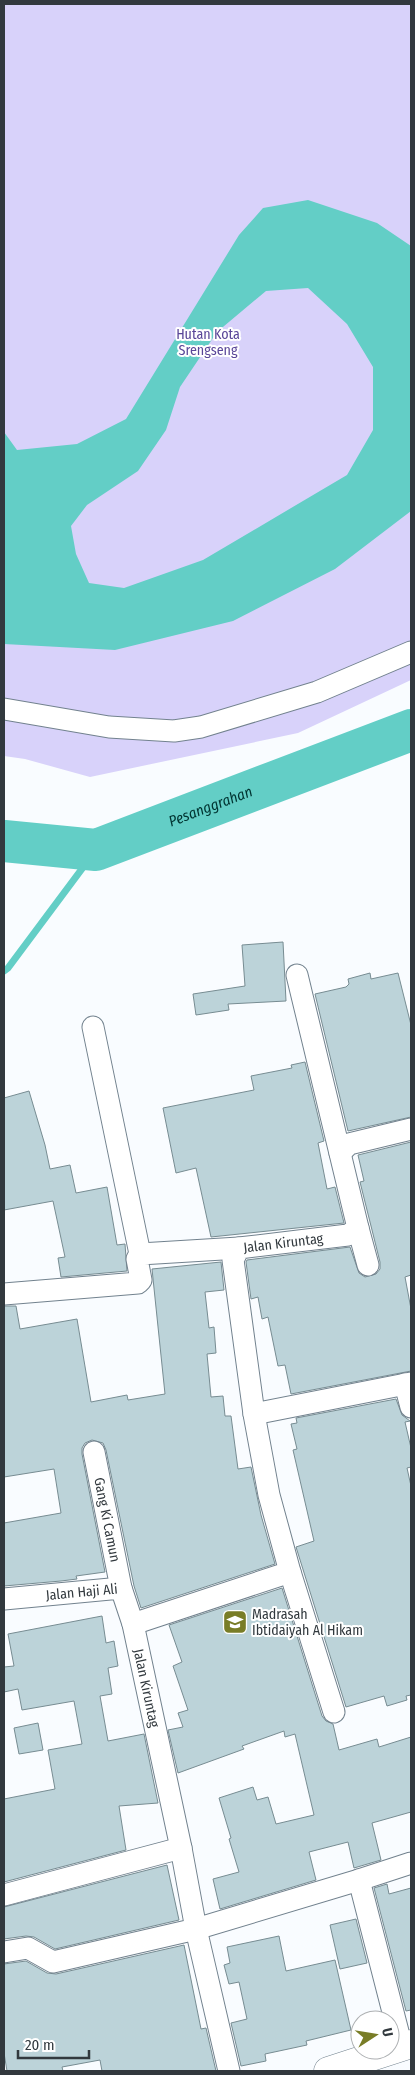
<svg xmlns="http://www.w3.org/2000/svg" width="415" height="2075" font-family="'Fira Sans Condensed',sans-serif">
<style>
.green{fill:#d8d2fa}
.water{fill:#63cec6;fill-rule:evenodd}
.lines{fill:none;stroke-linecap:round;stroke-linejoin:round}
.stream{stroke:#63cec6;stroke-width:7}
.river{stroke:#63cec6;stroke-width:42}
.building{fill:#bcd3d9;stroke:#778c92}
.minor-casing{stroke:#72828e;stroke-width:23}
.tertiary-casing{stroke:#72828e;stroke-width:29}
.minor{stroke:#fff;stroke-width:21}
.tertiary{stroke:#fff;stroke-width:28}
.labels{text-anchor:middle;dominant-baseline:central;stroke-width:4;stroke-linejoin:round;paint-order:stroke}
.park-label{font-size:14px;fill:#594698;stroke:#fff}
.street-label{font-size:14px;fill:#32393e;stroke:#fff}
.poi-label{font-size:14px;fill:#32393e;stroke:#fff;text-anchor:start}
.water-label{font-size:15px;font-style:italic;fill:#003431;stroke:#fff}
</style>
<rect width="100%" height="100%" fill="#f9fcff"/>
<path class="green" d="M4,4H411V680L298,733L90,777L25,759L4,756Z"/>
<path class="water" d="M308,200L377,223L411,246V511L335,569L233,621L115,650L4,644V432L17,450L77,444L126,419L239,235L263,208ZM308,288L347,324L373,367V430L347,475L203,560L124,588L89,583L76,554L71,526L87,505L138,471L166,430L180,387L217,332L266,291Z"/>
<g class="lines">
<path class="stream" d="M4,971L8,968L96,850"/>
<path class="river" id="s1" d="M4,841L96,850L411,730"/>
</g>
<path class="building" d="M283,942L286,1001L228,1004L229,1010L196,1015L193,994L245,986L242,945Z
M370,973L371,979L398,973L411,1025V1117L348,1131L315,994L346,987L349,984L348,979Z
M305,1062L324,1141L318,1143L327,1189L335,1187L344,1223L211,1237L196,1168L176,1173L163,1108L254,1090L251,1076L292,1068L291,1065Z
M29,1091L45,1145L50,1169L70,1165L76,1193L107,1187L117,1245L125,1244L127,1271L61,1277L58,1258L65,1257L53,1201L4,1210V1098Z
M411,1142V1275L405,1277L411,1309V1371L291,1394L285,1365L278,1366L268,1317L262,1319L258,1297L251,1299L246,1262L247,1260L350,1247L359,1273L365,1277L376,1274L380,1269V1262L360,1182L364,1181L358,1155Z
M221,1262L224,1290L205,1292L209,1328L214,1327L216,1353L207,1354L211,1397L223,1396L225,1416H231L238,1469L251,1467L261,1515L275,1564L141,1608L134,1586L106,1450L103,1443L92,1440L85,1443L82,1448V1454L105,1572L76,1576L77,1579L61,1581L4,1586V1523L61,1513L54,1469L4,1477V1306H16L20,1329L77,1319L91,1402L127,1395L128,1400L165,1394L152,1269Z
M396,1399L402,1415L410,1421L405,1422L411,1448V1467L407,1468L411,1486V1695L406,1696L407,1700L387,1706L384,1696L346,1707L296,1547L314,1541L293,1450L297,1449L291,1424L297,1423L296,1418Z
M282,1588L322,1716L326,1721L333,1724L339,1750L377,1739L379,1747L411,1737V1812L372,1823L381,1860L354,1868L348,1842L309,1852L316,1880L220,1909L213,1879L239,1872L229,1839L231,1838L219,1798L253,1787L257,1800L268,1797L276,1824L314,1815L295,1734L285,1737L284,1731L242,1746L244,1749L178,1773L168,1730L183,1727L178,1713L188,1710L173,1666L182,1662L169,1625Z
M102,1616L106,1643L114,1641L118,1666L108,1668L112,1694L100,1696L108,1741L144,1734L158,1803L119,1806L126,1850L4,1882V1799L55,1789L48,1750L82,1744L74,1701L22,1710L18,1689L4,1692V1667L14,1666L8,1634Z
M38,1723L43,1750L19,1754L14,1728Z
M167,1865L179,1920L55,1949L34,1937L26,1936L4,1939V1907Z
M387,1884L389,1894L411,1888V2010L406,2011L374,1888Z
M356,1919L367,1963L340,1969L330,1925Z
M279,1936L286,1971L335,1960L351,2030L306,2041L307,2045L265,2054L266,2061L241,2066L231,2023L247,2019L239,1982L229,1984L224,1965L230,1963L227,1947Z
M184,1945L201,2029L206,2028L216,2071H102L100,2060L62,2067L63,2071H7L4,2053V1964L26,1961L47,1973L56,1974Z"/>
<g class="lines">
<defs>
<g id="minor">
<path d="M4,709L109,727L174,731L201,727L317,692L411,652"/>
<path d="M93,1027L140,1254"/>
<path d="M340,1153L349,1144L411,1129"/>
<path d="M358,1228L368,1265"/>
<path d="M4,1294L138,1283L141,1280L137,1259L140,1254L239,1248"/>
<path d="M405,1384L411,1407"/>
<path d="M254,1414L411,1383"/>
<path id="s2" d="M94,1452L121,1588"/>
<path d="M290,1572L334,1712"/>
<path id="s3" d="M4,1599L121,1588L133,1624L181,1848L196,1929L229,2071"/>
<path id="s4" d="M133,1624L290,1572L269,1495L254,1414L233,1260L239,1248L348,1235L358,1228L297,975"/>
<path d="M359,1880L402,2047"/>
<path d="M4,1895L181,1848"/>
<path d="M4,1952L28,1948L53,1962L196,1929L359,1880L411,1863"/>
</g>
<path id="tertiary" d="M328,2071L411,2044"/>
</defs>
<use href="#minor" class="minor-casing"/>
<use href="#tertiary" class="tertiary-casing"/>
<use href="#minor" class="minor"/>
<use href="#tertiary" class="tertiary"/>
</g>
<defs>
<symbol id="school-square" viewBox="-11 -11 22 22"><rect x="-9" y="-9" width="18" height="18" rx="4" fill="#797d27" stroke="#fff"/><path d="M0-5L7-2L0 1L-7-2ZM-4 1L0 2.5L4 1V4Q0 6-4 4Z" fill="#fff"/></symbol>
</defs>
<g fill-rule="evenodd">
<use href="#school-square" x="221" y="1608" width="28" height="28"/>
</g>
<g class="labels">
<g class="park-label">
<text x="208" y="334">Hutan Kota<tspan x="208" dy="16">Srengseng</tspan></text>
</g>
<g class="street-label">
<text stroke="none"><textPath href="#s4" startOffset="541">Jalan Kiruntag</textPath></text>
<text stroke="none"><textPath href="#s2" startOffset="69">Gang Ki Camun</textPath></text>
<text stroke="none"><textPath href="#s3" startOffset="78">Jalan Haji Ali</textPath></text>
<text stroke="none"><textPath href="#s3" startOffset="221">Jalan Kiruntag</textPath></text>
</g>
<g class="poi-label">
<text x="252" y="1614">Madrasah<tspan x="252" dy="16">Ibtidaiyah Al Hikam</tspan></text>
</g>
<g class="water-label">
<text stroke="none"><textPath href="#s1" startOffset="215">Pesanggrahan</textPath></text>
</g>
</g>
<rect width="415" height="2075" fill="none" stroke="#32393e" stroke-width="10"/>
<g transform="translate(375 2035) rotate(78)"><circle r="24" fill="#ffffff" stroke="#adb0b2"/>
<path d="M0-4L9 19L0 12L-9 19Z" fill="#797d27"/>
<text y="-8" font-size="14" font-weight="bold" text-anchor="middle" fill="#32393e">U</text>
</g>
<path d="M18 2050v8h71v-8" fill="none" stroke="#32393e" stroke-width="2.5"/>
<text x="25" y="2050" font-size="15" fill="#32393e" stroke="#ffffff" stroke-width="4" paint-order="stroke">20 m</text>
</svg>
